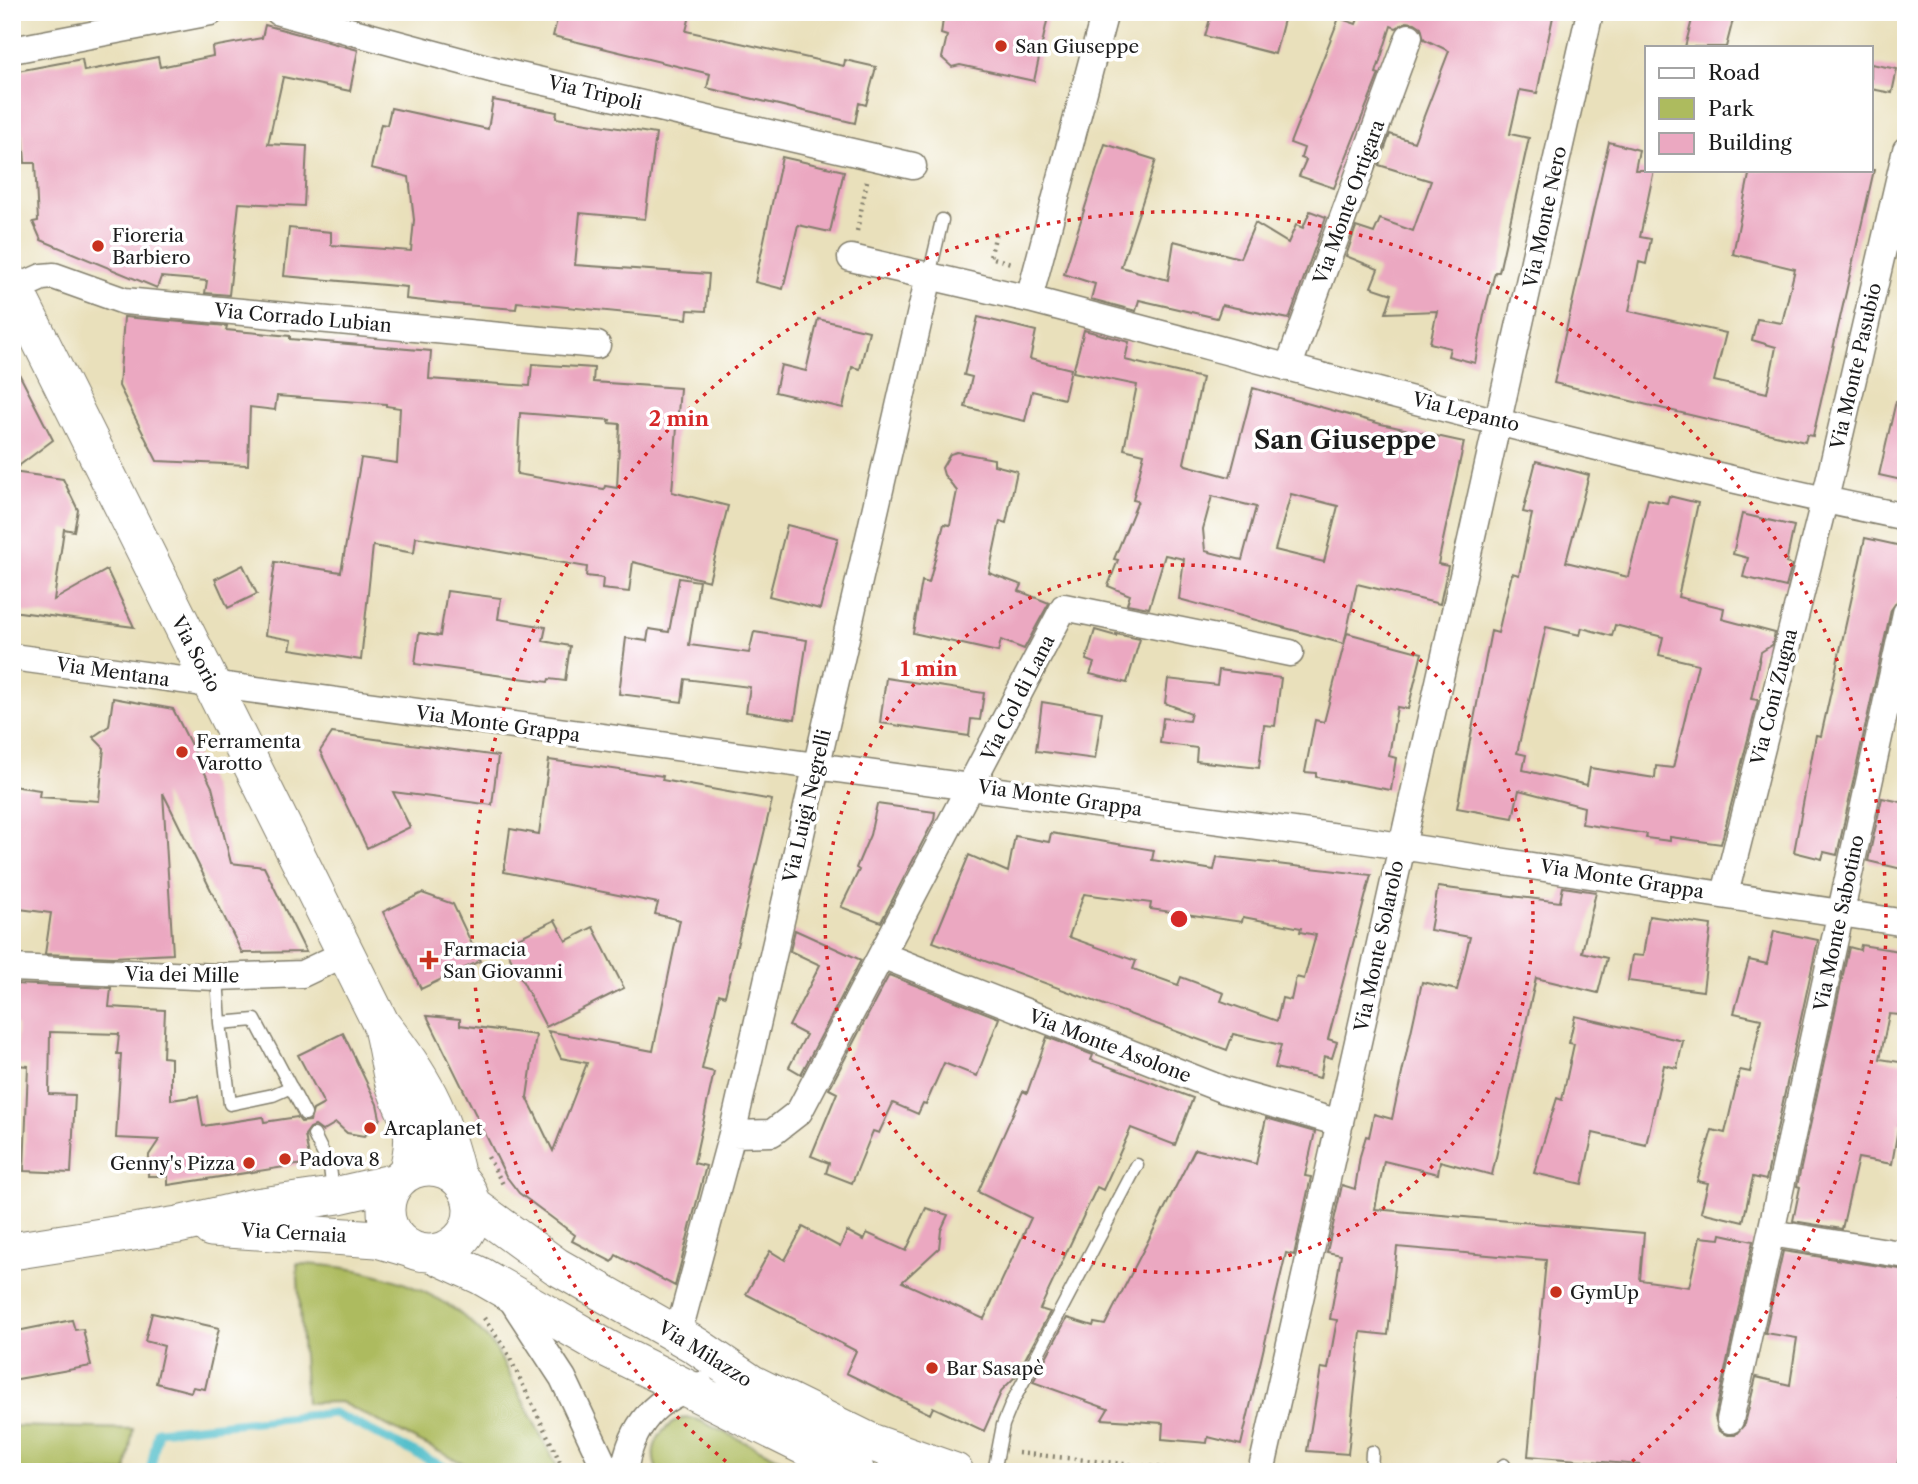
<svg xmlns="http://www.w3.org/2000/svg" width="1918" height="1484" font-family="'Libre Caslon Text',serif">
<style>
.green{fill:#adbb5e;stroke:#646c3d;stroke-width:2}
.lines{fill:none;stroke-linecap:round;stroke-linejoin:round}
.stream{stroke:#51beca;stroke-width:9}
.building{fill:#eba8c1;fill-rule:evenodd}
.lane-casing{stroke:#827e6c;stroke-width:15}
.street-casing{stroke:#827e6c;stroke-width:29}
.secondary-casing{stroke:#827e6c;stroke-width:39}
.path{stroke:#827e6c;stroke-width:4.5;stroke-dasharray:2 5;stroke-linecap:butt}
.lane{stroke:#fff;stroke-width:12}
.street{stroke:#fff;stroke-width:26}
.secondary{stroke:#fff;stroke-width:37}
.ring{fill:none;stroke:#d62828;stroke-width:3.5;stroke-dasharray:3.5 7}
.poi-dot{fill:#c8321e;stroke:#fff;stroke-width:2.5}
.labels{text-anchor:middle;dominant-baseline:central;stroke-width:7;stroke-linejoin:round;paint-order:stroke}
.poi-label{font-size:19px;fill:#1c1c1c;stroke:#fff;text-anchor:start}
.street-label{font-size:19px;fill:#1c1c1c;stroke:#fff}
.district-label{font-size:26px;font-weight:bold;fill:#1c1c1c;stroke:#fff}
.centre{fill:#d62828;stroke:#fff;stroke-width:3.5}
.ring-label{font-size:21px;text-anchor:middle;font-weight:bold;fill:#d62828;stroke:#fff;stroke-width:7;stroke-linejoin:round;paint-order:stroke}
</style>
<rect width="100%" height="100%" fill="#fff"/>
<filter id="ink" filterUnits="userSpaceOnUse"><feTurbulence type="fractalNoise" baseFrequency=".0143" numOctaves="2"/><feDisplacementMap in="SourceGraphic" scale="14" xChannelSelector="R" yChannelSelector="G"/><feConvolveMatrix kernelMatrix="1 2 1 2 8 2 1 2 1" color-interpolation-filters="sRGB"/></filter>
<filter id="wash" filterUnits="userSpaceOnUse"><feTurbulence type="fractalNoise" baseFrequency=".00686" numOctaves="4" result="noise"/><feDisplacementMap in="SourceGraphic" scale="28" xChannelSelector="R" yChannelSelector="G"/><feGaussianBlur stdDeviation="1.57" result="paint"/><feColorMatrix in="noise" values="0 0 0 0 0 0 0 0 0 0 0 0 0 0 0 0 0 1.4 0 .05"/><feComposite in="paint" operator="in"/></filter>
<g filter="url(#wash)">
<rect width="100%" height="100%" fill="#e9e0bb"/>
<path class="green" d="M297,1264C370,1265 452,1289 497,1351L560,1472H480L340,1402L306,1403Z
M686,1417L698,1420L808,1472H658C646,1447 661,1425 686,1417Z
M12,1426L133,1429L126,1472H12Z"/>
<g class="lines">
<path class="stream" d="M150,1472L158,1431L334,1413L454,1472"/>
</g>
<g id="blocks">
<path class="building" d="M559,12H691L686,31L844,66L845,60L876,67L866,105L859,103L855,123L707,88L710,74L553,36Z
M944,12H1049L1034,81L960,65L952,67L942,58L947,36L941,34Z
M1212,12H1286L1275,54L1205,36Z
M1361,12H1554L1537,93L1520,90L1510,134L1529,138L1499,272H1495L1484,315L1475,363L1448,356L1450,348L1430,343L1437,311L1386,313L1392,294L1371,287L1378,269L1346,256L1356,227L1374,233L1380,219L1413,231L1431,181L1379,165L1390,134L1414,142L1449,51L1424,39L1421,27L1415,23L1406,22L1396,28L1391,26L1376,73L1379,74L1334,188L1299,176L1306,160L1301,158L1304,148L1290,143L1339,18L1356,24Z
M1694,12H1735L1726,47H1685Z
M265,25L358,50L350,91L283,77L268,144L307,146L304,206L239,203L229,295L205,293L207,281L161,277L157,288L41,240L33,222L38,221L35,163H25L23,133L14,134L12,72L82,59L84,71L158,57L160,67L213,56L212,47L262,38Z
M1871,64L1897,69L1892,93L1871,89Z
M493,100L557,112L556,118L656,134L645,219L580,213L575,265L709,274L706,311L688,310L687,319L517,302L516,309L451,304L406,299L407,287L284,276L289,228L331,232V245L411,251L414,220L409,177L371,168L381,124L387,125L391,108L488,129Z
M1609,142L1639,150L1635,170H1654L1640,237L1651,239L1646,264L1639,262L1629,311L1726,333L1714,381L1767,393L1776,347L1752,340L1757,319L1782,323L1795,269L1733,254L1750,170H1874L1813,436L1807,435L1805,442L1554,383Z
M1105,144L1156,160L1121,267L1168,280L1174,241L1240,258L1255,223L1288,243L1296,225L1303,228L1310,211L1326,217L1289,319L1222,305L1217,318L1139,300L1136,311L1091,299L1095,284L1064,274Z
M782,157L844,171L830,232L798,225L783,289L755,282Z
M124,317L227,326L226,330L290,336V339L431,351L429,379L530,386L532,364L594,368L593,382L680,388L672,492L728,506L709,581L633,562L629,592L602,589L603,578L586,576L587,567L416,537L414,553L373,546L361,660L290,649L292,640L265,635L275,562L341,572L361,458L397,463L400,408L386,406V404L277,396L275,410L250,407L248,465L157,461L119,386ZM520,413L610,420L609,423L620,424L617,488L605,486L604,489L517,474Z
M978,317L1036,331L1030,359L1071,369L1064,399L1032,391L1025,421L965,407L972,377L964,375Z
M818,319L869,331L860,369L852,367L843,408L775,392L781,365L806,371Z
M1084,330L1129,342L1125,360L1202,378L1184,463L1186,465L1230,477L1253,388L1381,424L1464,442L1438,564L1448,566L1440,604L1357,584L1344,644L1179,599L1184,559L1165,555L1149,608L1127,604L1130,595L1108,586L1118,560L1114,559L1138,501L1133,500L1144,454L1124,449L1137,385L1073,372ZM1291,494L1338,506L1324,562L1275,550ZM1212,496L1256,507L1242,560L1205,551L1203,529Z
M12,360L53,440L12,471Z
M1896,401L1906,402V481L1879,475Z
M957,452L994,459V465L1017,471L1006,523L1000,521L989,573L1022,585L1019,591L1049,603L1024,649L1001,640L998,652L913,633L922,581L929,583L944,524L950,525L957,491L944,475L942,468L950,454Z
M1536,461L1589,475L1566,562L1628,577L1648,499L1667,503L1669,496L1698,503L1678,597L1724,608L1722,619L1775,633L1772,645L1761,652L1751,699L1758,700L1721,844L1670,837V841L1646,838L1647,834L1582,824L1584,807L1519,790L1513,818L1457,808L1491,631L1498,633L1512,573L1519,575L1532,514L1523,512ZM1615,625L1663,637L1659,655L1698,664L1673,768L1656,766L1655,778L1590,768L1587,785L1523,770L1526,755L1517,753L1546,627L1580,635L1582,628L1612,636Z
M12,472L63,479L78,510L74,531L64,529L54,600L107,570L134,627L12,611Z
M1742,514L1794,526L1786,563L1792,565L1786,587L1743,577L1748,558L1733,554Z
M787,525L838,538L820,609L769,596Z
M1865,538L1906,547V566L1898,600L1891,610L1837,855L1824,852L1822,859L1794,852L1816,735L1821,736Z
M243,565L257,594L228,608L215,579Z
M679,578L699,581L689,645L749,653L754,632L807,640L795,719L746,712L750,687L685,679L682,702L619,694L626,638L647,641L649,629L669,632Z
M447,591L501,598L498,619L546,627L543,641L570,646L565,681L549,679L548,682L415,664L419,633L440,636Z
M1095,630L1116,636V634L1140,639L1127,683L1090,674L1094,663L1086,660Z
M1347,633L1422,653L1408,709L1397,707L1389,756L1396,758L1391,790L1316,777V773L1305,772L1315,720L1324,722Z
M1219,670L1281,678L1275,726L1264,725L1259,768L1196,761L1197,748L1160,743L1163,718L1189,721L1191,713L1165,703L1168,679L1217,685Z
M886,678L984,693L980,720L971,719L969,736L880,723Z
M113,698L173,709L212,787L231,863L264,867L306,952L242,953L163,793L173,954L113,957L45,954L51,913L12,908V786L40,790L39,797L99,801L104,748L93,737L109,726Z
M1042,702L1102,712L1095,759L1036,751Z
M332,733L498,756L492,805L393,792L410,827L367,848L320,751Z
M549,760L663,776L662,780L772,800L725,996L719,994L702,1069L714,1072L694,1163L706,1166L675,1286L616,1255L612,1262L572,1241L575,1235L519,1193L506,1176L427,1016L460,1019V1025L536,1035L527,1097L553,1151L587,1063L561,1058L548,1031L653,1051L680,920L655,914L658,903L504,872L510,829L539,834Z
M1882,798L1906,803V870L1868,861Z
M877,804L935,812L934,820L881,922L841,907L859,870L856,868L870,835Z
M1051,833L1154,850L1152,860L1214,870L1217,857L1371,875L1328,1039L1337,1042L1332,1058L1324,1056L1320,1078L1275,1068L1281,1045L1233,1034L1227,1050L933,942L969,855L1008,872L1015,836L1049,842ZM1084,894L1151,903L1150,909L1242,922L1243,917L1301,928L1300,932L1316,935L1304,979L1296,977L1291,1000L1282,998L1277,1021L1221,1001L1224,993L1181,977L1178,985L1133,969L1136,961L1069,937Z
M1438,887L1560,902L1563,887L1596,892L1582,952L1607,958L1598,993L1536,978L1492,1175L1440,1161L1438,1174L1384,1161L1375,1209L1644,1233L1640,1280L1689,1287L1700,1237L1720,1239L1721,1234L1753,1241L1715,1417L1719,1431L1727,1435H1735L1745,1424L1756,1377L1790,1385L1797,1338L1765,1333L1783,1251L1906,1270V1356L1898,1397L1906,1398V1433L1895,1472H1640V1465L1528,1456L1546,1260L1397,1247L1388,1335L1361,1332L1348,1454L1307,1451L1321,1368L1328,1369L1337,1320L1330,1319L1341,1255L1327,1252L1342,1185L1355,1189L1360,1156L1366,1136L1369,1137L1374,1114L1392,1119L1422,982L1457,990L1470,937L1430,930Z
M422,893L453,904L480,961L421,989L383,912Z
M1649,916L1711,925L1703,991L1628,981L1632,955L1643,956Z
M555,920L566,941L593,927L624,988L546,1027L504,945Z
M795,930L861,960L801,1074L789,1067L806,1035L789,1026L820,965L790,951Z
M1774,931L1818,940L1766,1180L1753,1177L1743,1222L1701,1212L1708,1183L1697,1181L1712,1130L1725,1133L1740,1070L1750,1072L1761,1019L1734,1013L1749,960L1767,964Z
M1861,945L1906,952L1900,1015L1889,1014L1880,1059L1906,1063V1124L1899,1123L1892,1164L1858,1158L1842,1229L1793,1221L1800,1187L1797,1186L1849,947L1860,950Z
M889,975L999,1018L977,1076L944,1063L926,1104L923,1103L918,1114L893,1103L879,1133L873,1131L852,1183L826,1173L829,1163L811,1156L837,1093L829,1089Z
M12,984L111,988L109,1007L165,1010L163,1057L171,1058V1100L198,1096L203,1126L263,1117L264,1122L297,1117L301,1122L310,1121L313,1110L324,1104L298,1055L343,1033L377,1104L380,1118L373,1130L364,1136L347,1133L336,1123L322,1131L315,1126L310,1128L305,1135L310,1163L168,1185V1176H148L149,1155L159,1140L116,1138L121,1054H117L119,1034L50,1032L49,1094L75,1095L71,1173L24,1171L28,1066L16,1065L17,1025H12Z
M1575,1016L1683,1041L1677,1068L1664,1065L1646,1145L1593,1133L1582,1184L1534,1173L1557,1098L1562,1100L1574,1044L1569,1043Z
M1047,1037L1093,1055L1091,1060L1193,1098L1175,1145L1131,1128L1103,1190L1097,1187L1040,1309L1050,1312L1016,1376L1002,1390L984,1431L933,1407L930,1414L846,1373L856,1351L746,1294L770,1251L785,1260L803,1227L840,1247L847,1231L864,1240L867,1233L906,1251L926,1208L948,1215L941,1230L939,1248L902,1282L984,1319L1031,1218L978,1192L1023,1091L1027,1093Z
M1266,1118L1315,1132L1305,1176L1311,1177L1294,1255L1286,1253L1241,1445L1208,1437L1207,1443L1162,1439L1163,1423L1102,1419L1108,1409L1033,1382L1067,1318L1093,1326L1094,1323L1105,1325L1195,1149L1256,1164Z
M152,1313L219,1328L205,1389L193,1387L191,1392L156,1383L164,1346L145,1341Z
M72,1320L75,1330L83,1329L91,1366L12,1380V1332Z"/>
</g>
</g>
<g filter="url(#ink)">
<use href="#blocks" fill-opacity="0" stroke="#827e6c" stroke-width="2"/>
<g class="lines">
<defs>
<path id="lane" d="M929,276L942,220
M217,977L220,1023
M291,1087L273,1095L230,1104L220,1023L255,1020L305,1114
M314,1135L330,1167L333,1192
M994,1472L1003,1425L1012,1403L1137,1165
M1371,1472L1372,1452
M1503,1472L1504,1465"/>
<path id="street" d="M279,12L502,72L913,166
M12,50L211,12
M851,258L1029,299L1105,12
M15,289L42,277L54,276L124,301L597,345
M1029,299C1320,375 1611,457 1906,517
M1288,368L1409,37
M12,657L1361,840L1906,923
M1725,894L1829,482L1906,150
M884,956L1224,1090L1340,1123
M12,968L217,977L302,974L346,953
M732,1134L772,1133L799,1112L1064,607L1290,653
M1771,1233L1906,1255
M510,1297L563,1378L607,1472
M675,1334L683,1316L732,1134L929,276
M1730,1420L1906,613
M624,1472C631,1426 655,1397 700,1385
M1261,1472L1590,12"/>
<path id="secondary" d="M12,284L381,1024C422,1076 442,1111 457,1177
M383,1032C387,1048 389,1064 393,1080C406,1124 421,1121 407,1173
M386 1210a43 43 0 1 1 86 0a43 43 0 1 1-86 0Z
M472,1205L556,1266L695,1345L751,1383L873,1443L955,1472
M211,1228L377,1239L408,1248
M12,1251L178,1225L255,1207L339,1195L396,1182
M433,1254L481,1276L608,1349L856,1472"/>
</defs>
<use href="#lane" class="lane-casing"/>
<use href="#street" class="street-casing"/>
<use href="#secondary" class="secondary-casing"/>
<path class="path" d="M857,231L867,181
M996,234L990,257L1011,263
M488,1157L504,1186
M484,1318L505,1348L565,1472
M1018,1453L1202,1472"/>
<use href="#lane" class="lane"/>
<use href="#street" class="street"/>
<use href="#secondary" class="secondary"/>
</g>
</g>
<g class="ring">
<circle cx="1179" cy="919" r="354"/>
<path d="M734 1468A707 707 0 1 1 1624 1468"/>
</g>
<g class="poi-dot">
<circle cx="1001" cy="46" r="7"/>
<circle cx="98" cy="246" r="7"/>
<circle cx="182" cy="752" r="7"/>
<path d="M425.5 949.5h7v7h7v7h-7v7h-7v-7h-7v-7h7z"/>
<circle cx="370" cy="1128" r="7"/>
<circle cx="285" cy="1159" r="7"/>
<circle cx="249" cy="1163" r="7"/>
<circle cx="1556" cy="1292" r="7"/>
<circle cx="932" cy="1368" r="7"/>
</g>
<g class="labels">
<g class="poi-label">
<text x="1015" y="46">San Giuseppe</text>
<text x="112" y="235">Fioreria<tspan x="112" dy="22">Barbiero</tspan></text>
<text x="196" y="741">Ferramenta<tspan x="196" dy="22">Varotto</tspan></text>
<text x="443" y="949">Farmacia<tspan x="443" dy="22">San Giovanni</tspan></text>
<text x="384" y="1128">Arcaplanet</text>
<text x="299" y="1159">Padova 8</text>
<text x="235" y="1163" text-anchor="end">Genny's Pizza</text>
<text x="1570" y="1292">GymUp</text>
<text x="946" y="1368">Bar Sasapè</text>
</g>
<g class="street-label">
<text transform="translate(595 93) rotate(13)">Via Tripoli</text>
<text transform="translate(1349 202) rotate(-70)">Via Monte Ortigara</text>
<text transform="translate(1545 217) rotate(-78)">Via Monte Nero</text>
<text transform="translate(303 318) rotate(5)">Via Corrado Lubian</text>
<text transform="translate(1856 366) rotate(-77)">Via Monte Pasubio</text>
<text transform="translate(1466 412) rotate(14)">Via Lepanto</text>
<text transform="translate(196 654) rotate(62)">Via Sorio</text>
<text transform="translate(113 672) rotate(8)">Via Mentana</text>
<text transform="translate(1774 697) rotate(-76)">Via Coni Zugna</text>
<text transform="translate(1018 698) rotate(-63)">Via Col di Lana</text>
<text transform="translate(498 724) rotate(8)">Via Monte Grappa</text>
<text transform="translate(1060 798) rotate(8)">Via Monte Grappa</text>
<text transform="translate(807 806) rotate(-77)">Via Luigi Negrelli</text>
<text transform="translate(1622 879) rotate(9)">Via Monte Grappa</text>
<text transform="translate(1839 923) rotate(-78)">Via Monte Sabotino</text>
<text transform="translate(1379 946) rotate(-78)">Via Monte Solarolo</text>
<text transform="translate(182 975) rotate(1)">Via dei Mille</text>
<text transform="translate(1110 1046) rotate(21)">Via Monte Asolone</text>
<text transform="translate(294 1233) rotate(3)">Via Cernaia</text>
<text transform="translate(705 1354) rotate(32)">Via Milazzo</text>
</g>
<g class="district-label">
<text x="1345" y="440">San Giuseppe</text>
</g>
</g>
<circle cx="1179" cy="919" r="10" class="centre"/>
<g class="ring-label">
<text x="679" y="426">2 min</text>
<text x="929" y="676">1 min</text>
</g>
<rect width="1918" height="1484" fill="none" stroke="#fff" stroke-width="42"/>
<rect x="1645" y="46" width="228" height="126" fill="#ffffff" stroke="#a4a4a4" stroke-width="2"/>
<rect x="1659" y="68" width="35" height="10" fill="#ffffff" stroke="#a4a4a4" stroke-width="2"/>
<text x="1708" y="80" font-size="21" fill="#1c1c1c">Road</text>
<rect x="1659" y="98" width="35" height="21" fill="#adbb5e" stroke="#a4a4a4" stroke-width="2"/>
<text x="1708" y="116" font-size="21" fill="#1c1c1c">Park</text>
<rect x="1659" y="133" width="35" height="21" fill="#eba8c1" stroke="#a4a4a4" stroke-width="2"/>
<text x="1708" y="150" font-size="21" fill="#1c1c1c">Building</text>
</svg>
